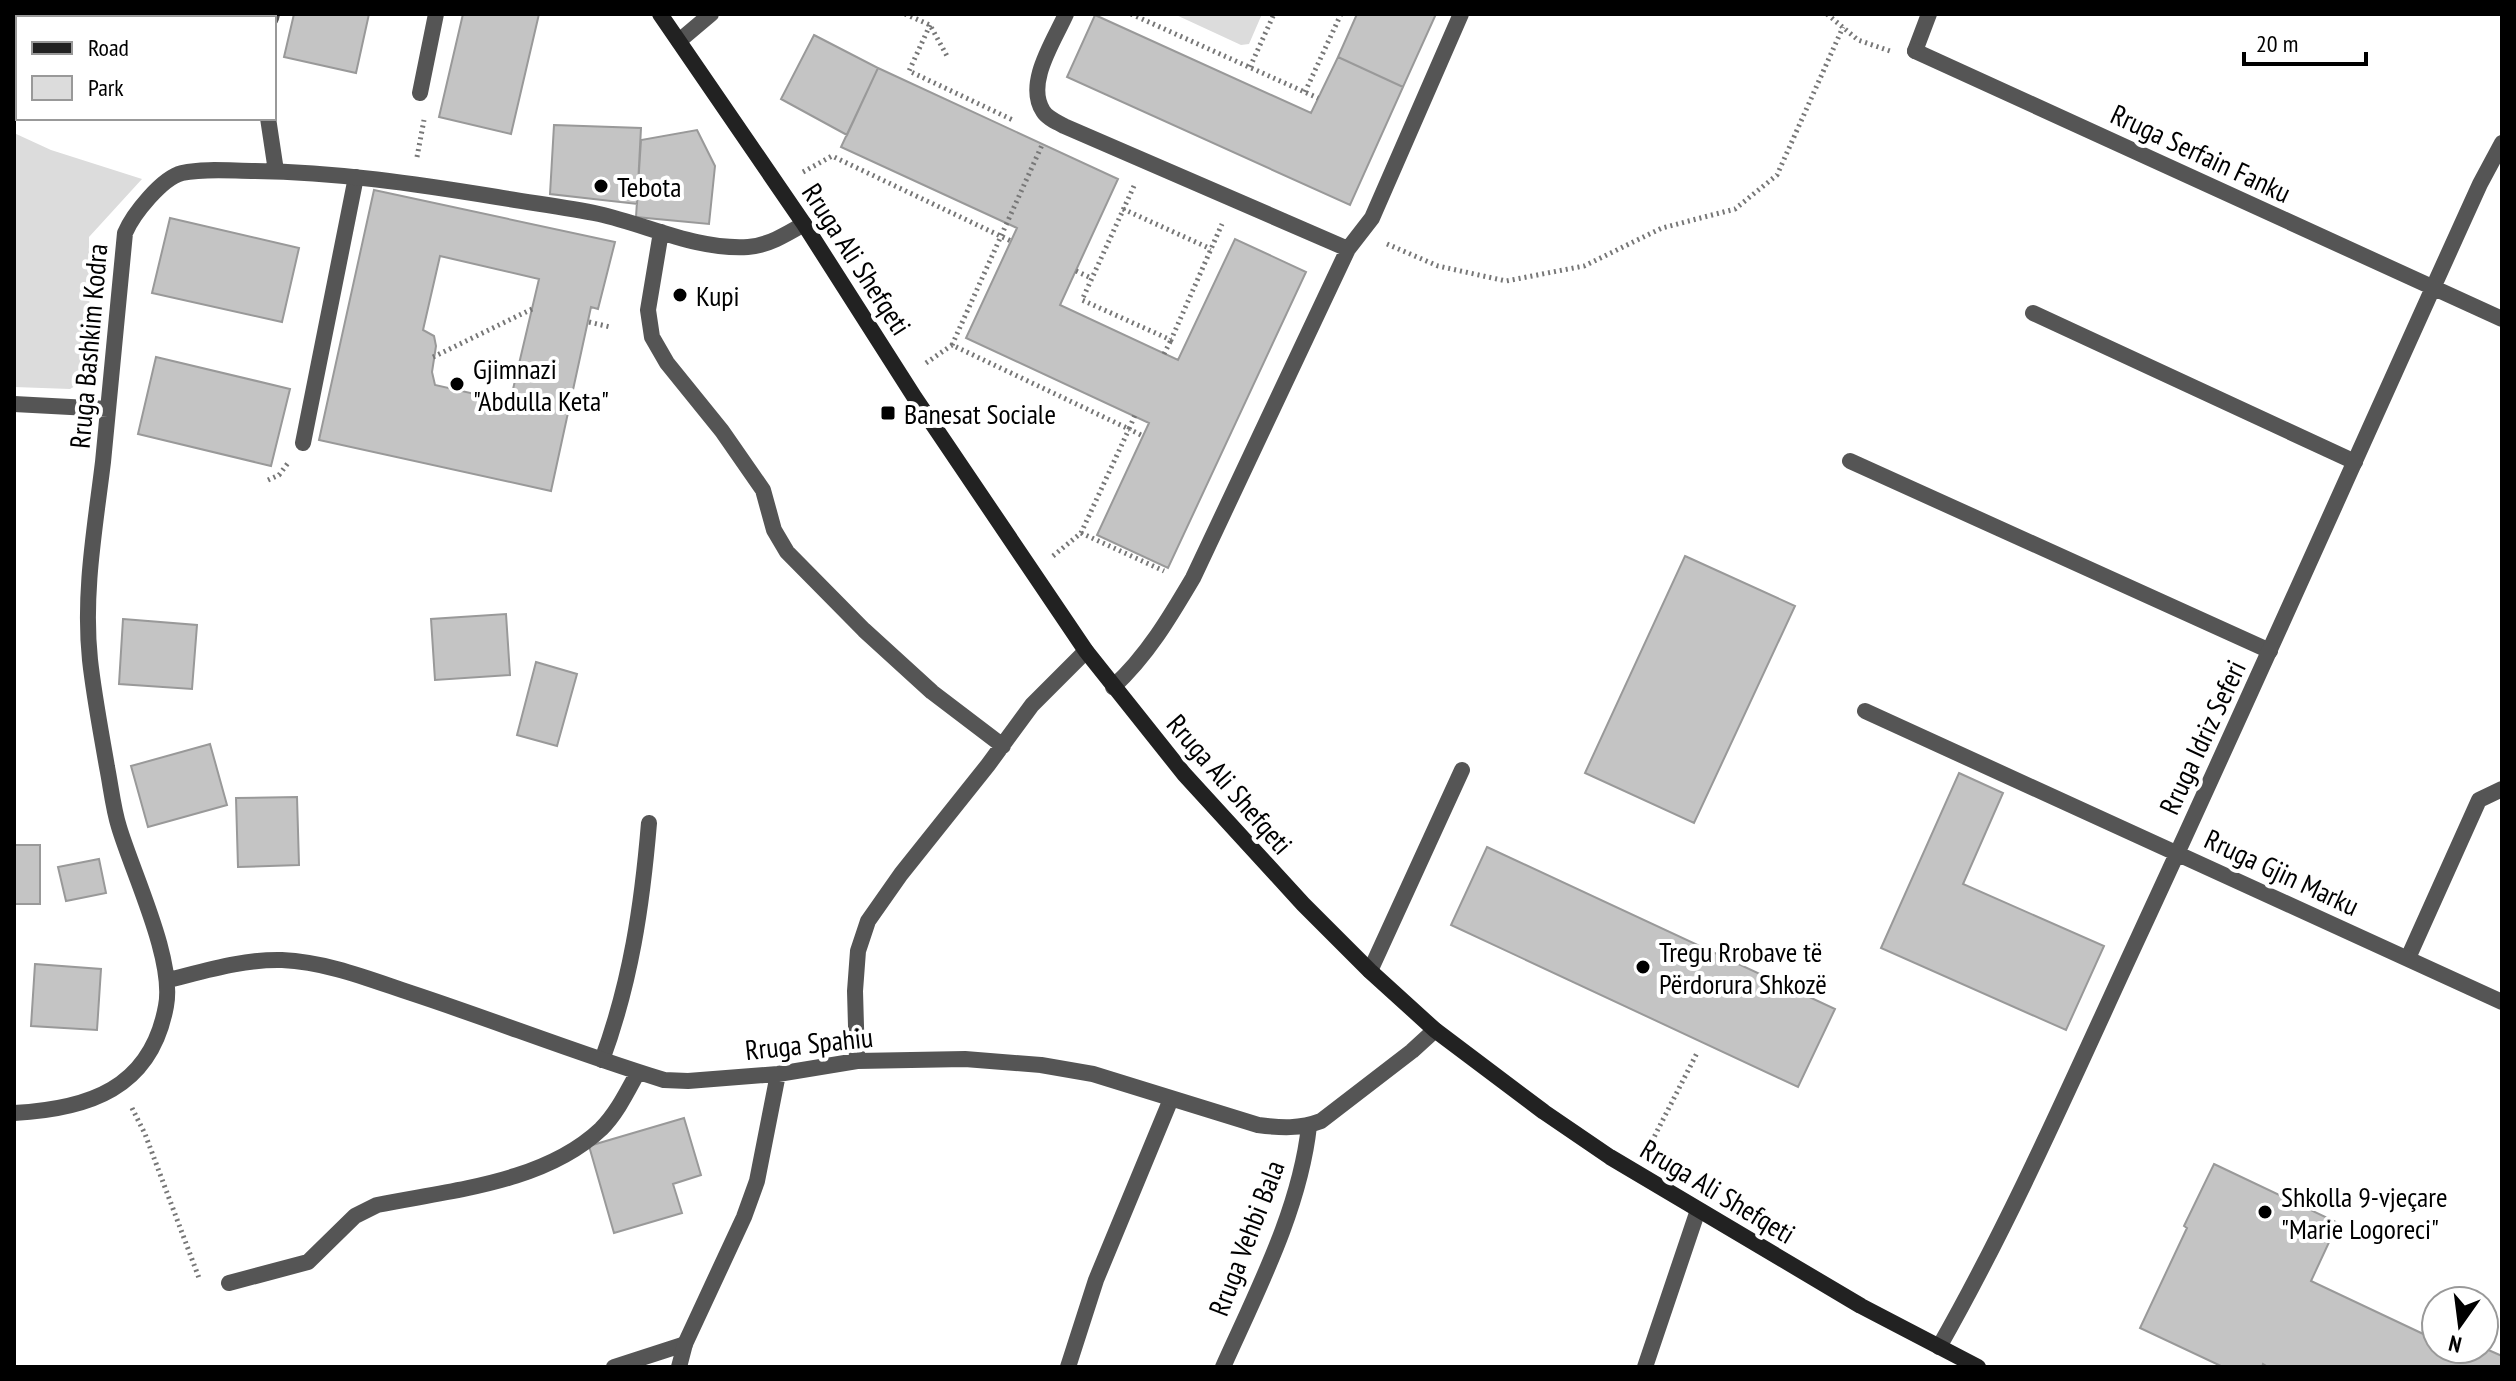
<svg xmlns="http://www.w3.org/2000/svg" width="2516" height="1381" font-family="'PT Sans Narrow',sans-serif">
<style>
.green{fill:#dcdcdc}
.building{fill:#c4c4c4;stroke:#999;stroke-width:2;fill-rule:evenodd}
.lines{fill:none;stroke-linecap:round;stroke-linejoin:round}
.path{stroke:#777;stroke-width:5;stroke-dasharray:2 4;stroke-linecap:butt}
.lane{stroke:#555;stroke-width:16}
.street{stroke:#555;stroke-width:16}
.secondary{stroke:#222;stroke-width:16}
.poi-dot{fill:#000;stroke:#fff;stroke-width:3}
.labels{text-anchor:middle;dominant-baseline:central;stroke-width:8;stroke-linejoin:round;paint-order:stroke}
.street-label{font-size:28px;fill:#000;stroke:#fff}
.poi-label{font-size:28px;fill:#000;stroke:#fff;text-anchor:start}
</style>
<rect width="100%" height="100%" fill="#fff"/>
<path class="green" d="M1174,14H1262L1249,44L1241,45Z
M14,133L51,150L142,179L89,237L90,377L70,389L14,387Z"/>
<path class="building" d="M294,14H369L356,73L284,57Z
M463,14H539L511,134L439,117Z
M1357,14H1436L1403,87L1338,57Z
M1095,15L1311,113L1338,57L1403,87L1350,205L1067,77Z
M814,35L878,68L847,135L781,99Z
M878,68L1118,179L1060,305L1178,360L1235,239L1306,272L1168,568L1097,535L1149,423L966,338L1017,228L841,147Z
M554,125L641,128L637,204L550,194Z
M697,130L715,166L709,224L636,217L641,140Z
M374,190L615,242L598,309L591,307L551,491L319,440ZM440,256L539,279L510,402L435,385L432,372L436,346L434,336L423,330Z
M170,218L299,248L282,322L152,293Z
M156,357L290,389L271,466L138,434Z
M1685,556L1795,606L1694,823L1585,773Z
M506,614L510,675L435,680L431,619Z
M123,619L197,625L192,689L119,684Z
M536,662L577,674L557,746L517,735Z
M210,744L227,805L148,827L131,766Z
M1959,773L2003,793L1963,884L2104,946L2066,1030L1881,948Z
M297,797L299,865L238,867L236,798Z
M14,845H40V904H14Z
M1487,847L1835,1009L1798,1087L1451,925Z
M99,859L106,893L66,901L58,867Z
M35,964L101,969L97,1030L31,1026Z
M684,1118L701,1175L673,1184L682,1213L614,1233L589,1146Z
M2214,1164L2338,1223L2311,1281L2436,1340V1349H2455L2460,1351L2461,1349L2484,1348L2502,1356V1367H2268L2263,1364L2262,1367H2223L2140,1328L2187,1228L2184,1226Z"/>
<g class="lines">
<path class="path" d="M905,14L930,25L947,56
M1131,14L1318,98
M1827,14L1858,40L1890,51
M930,25L909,71L1015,121
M1250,67L1274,14
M1305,92L1341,14
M417,157L424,120
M803,172L832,156L1011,241
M1134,186L1082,300L1171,340L1222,224
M1123,209L1211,249
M1387,244L1438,266L1506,281L1584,266L1662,228L1735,209L1777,175L1843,27
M1076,271L1091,278
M589,322L610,327
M952,345L1042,145
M1164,354L1171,340
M433,357L532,309
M926,363L952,345L1129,429L1135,415
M268,480L279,475L288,463
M1081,533L1164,571
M1053,556L1081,533L1129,429L1143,436
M132,1108L145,1134L199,1278H201
M1649,1147L1697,1053"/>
<path class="lane" d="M1915,51L1929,14
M2033,313L2355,462
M303,443L356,177
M1850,461L2270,651
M2408,958L2479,800L2502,789
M1370,971L1462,770
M602,1060C631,981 642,906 649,823
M614,1367L685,1344
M1068,1367L1096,1280L1171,1099
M1645,1367L1698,1210"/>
<path class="street" d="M1066,14C1054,41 1025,83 1043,111C1047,118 1057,122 1064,126L1348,249
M271,18L272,14
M679,41L711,14
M1915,51L2502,319
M420,93L436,14
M268,118L276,171
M661,232L648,310L652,337L667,363L722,431L763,490L774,530L787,552L864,630L932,692L1003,746
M14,404L108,409
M1113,687C1147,656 1170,617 1193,578L1348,249L1372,218L1461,14
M1865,711L2502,1002
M168,980C205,971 244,959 282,960C327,962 369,979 411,993C496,1021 579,1054 664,1080L688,1081L778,1074L857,1061L965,1059L1041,1065L1093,1074L1258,1125C1281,1128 1300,1129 1321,1121L1412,1051L1435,1030
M857,1061L855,991L858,951L868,921L901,874L988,765L1032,705L1086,651
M14,1113C88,1109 151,1089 166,1006C175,960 133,874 119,827C113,808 111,787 107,767C101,732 94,696 90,660C83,593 95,528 103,462C111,386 117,309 125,233C133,214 162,178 182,173C205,168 232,171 255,171C337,172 417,184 497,197C531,203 566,207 599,214C648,225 696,250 748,247C767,246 787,234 804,224
M229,1283L308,1262L355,1216L377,1205C451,1190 544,1183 601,1129C617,1113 627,1092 638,1072
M1939,1347C2014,1215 2075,1074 2139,936C2255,686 2366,435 2480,184L2502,143
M679,1367L685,1344L744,1217L757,1181L778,1074
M1223,1367C1257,1291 1300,1209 1309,1126"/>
<path class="secondary" d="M660,14L804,224L915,398L1086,651L1184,774L1303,904L1370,971L1435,1030L1544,1112L1610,1157L1861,1306L1978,1367"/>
</g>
<g class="poi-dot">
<circle cx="601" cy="186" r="8"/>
<circle cx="680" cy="295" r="8"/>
<circle cx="457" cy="384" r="8"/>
<rect x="880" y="405" width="16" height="16" rx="4"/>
<circle cx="1643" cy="967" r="8"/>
<circle cx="2265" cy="1212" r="8"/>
</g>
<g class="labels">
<g class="street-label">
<text transform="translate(2201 153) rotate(25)">Rruga Serfain Fanku</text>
<text transform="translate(857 259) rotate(57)">Rruga Ali Shefqeti</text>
<text transform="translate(88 346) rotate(-85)">Rruga Bashkim Kodra</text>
<text transform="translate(2202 737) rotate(-65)">Rruga Idriz Seferi</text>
<text transform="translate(1230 784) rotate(49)">Rruga Ali Shefqeti</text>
<text transform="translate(2282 872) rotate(25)">Rruga Gjin Marku</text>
<text transform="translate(809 1043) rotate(-6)">Rruga Spahiu</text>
<text transform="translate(1718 1191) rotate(31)">Rruga Ali Shefqeti</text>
<text transform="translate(1246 1238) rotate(-69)">Rruga Vehbi Bala</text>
</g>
<g class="poi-label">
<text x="617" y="186">Tebota</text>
<text x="696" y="295">Kupi</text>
<text x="473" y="368">Gjimnazi<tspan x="473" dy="32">"Abdulla Keta"</tspan></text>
<text x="904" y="413">Banesat Sociale</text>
<text x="1659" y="951">Tregu Rrobave të<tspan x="1659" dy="32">Përdorura Shkozë</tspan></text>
<text x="2281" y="1196">Shkolla 9-vjeçare<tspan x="2281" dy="32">"Marie Logoreci"</tspan></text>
</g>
</g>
<rect width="2516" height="1381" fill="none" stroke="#000000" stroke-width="32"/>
<rect x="16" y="16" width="260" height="104" fill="#ffffff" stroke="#999999" stroke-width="2"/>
<rect x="32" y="42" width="40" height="12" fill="#222222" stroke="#999999" stroke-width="2"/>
<text x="88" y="56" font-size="24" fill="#000000">Road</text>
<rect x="32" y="76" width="40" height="24" fill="#dcdcdc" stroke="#999999" stroke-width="2"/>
<text x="88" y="96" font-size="24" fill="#000000">Park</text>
<g transform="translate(2460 1325) rotate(194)"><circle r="38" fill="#ffffff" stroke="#999999" stroke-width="2"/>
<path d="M0-6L14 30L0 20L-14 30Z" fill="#000000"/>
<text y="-12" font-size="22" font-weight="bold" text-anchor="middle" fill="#000000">N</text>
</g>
<path d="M2244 52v12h122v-12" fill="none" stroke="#000000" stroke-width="4"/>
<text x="2256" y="52" font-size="24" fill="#000000" stroke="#ffffff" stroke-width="6" paint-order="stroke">20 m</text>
</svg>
